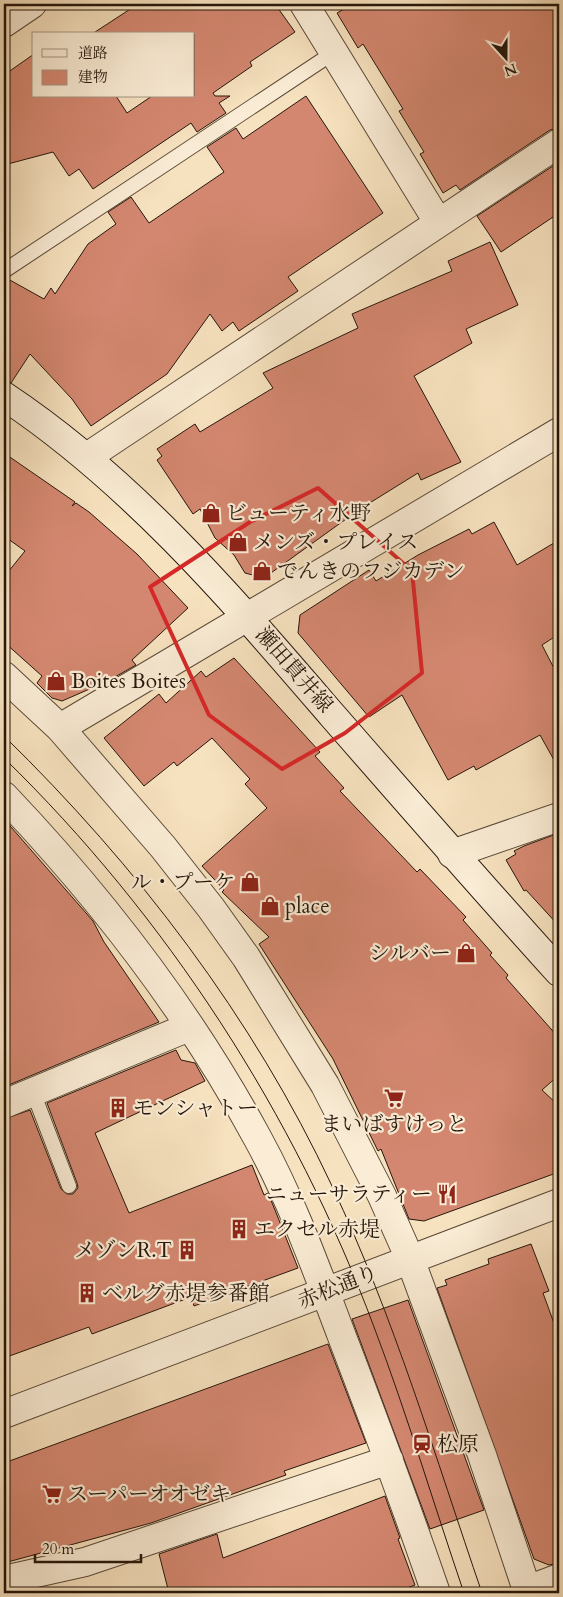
<svg xmlns="http://www.w3.org/2000/svg" width="563" height="1597" font-family="Cardo,'Noto Serif JP',serif">
<style>
.building{fill:#d48770;stroke:#25160b}
.lines{fill:none;stroke-linecap:round;stroke-linejoin:round}
.service-casing{stroke:#5a4938;stroke-width:16}
.minor-casing{stroke:#5a4938;stroke-width:30}
.tertiary-casing{stroke:#5a4938;stroke-width:30}
.secondary-casing{stroke:#25160b;stroke-width:30}
.service{stroke:#faecd5;stroke-width:14}
.minor{stroke:#faecd5;stroke-width:28}
.tertiary{stroke:#faecd5;stroke-width:28}
.secondary{stroke:#faecd5;stroke-width:28}
.tram{stroke:#25160b;stroke-width:1}
.marked{fill:none;stroke:#d62828;stroke-width:4;stroke-linejoin:round}
.labels{text-anchor:middle;dominant-baseline:central;stroke-width:4.5;stroke-linejoin:round;paint-order:stroke}
.poi-label{font-size:21px;fill:#25160b;stroke:#faecd5;text-anchor:start}
.street-label{font-size:21px;fill:#25160b;stroke:#faecd5}
</style>
<rect width="100%" height="100%" fill="#f7e2bf"/>
<filter id="stains"><feTurbulence type="fractalNoise" baseFrequency=".004" numOctaves="4"/><feColorMatrix values="0 0 0 0 .2 0 0 0 0 .09 0 0 0 0 .02 0 0 0 .5 -.17"/></filter>
<radialGradient id="worn" r=".72"><stop offset=".6" stop-color="#630" stop-opacity="0"/><stop offset="1" stop-color="#630" stop-opacity=".3"/></radialGradient>
<path class="building" d="M138,4H275L295,32L250,62L252,66L213,93L215,96H230L219,103L226,113L197,132L191,123L93,189L79,169L69,176L53,152L4,165V75L34,54V96H116L127,113L152,96H194V34H92Z
M353,4H559V128L550,130L460,190L456,185L443,193L420,154L424,152L399,111L403,109L363,44L358,48L337,13Z
M306,96L383,213L288,277L298,291L239,331L233,322L222,331L210,314L167,374L91,426L72,399L30,354L11,383L4,381V280L8,279L44,299L51,288L55,294L88,244L116,224L108,212L131,197L149,223L224,172L207,147L236,128L243,139Z
M559,162V213L501,252L477,216Z
M490,242L518,305L466,329L472,343L414,376L461,462L421,480L418,473L360,509L264,578L245,573L234,555L215,538L200,509L193,514L157,460L162,456L157,449L195,424L200,432L273,388L263,373L358,328L352,314L452,271L448,261Z
M4,453L75,502L72,506L76,503L89,512L137,554L188,608L132,660L136,665L108,681L62,701L52,698L37,683L42,676L4,642V577L25,551L4,536Z
M494,522L517,565L559,540V634L542,645L559,678V769L540,735L476,770L474,766L448,780L402,695L369,717L298,633L300,615L369,570L376,581L418,555L469,529L472,534Z
M234,658L320,752L315,756L344,788L340,791L417,872L420,869L466,917L463,920L492,953L490,955L508,975L506,978L559,1038V1075L542,1090L559,1106V1172L424,1221L409,1219L381,1149L378,1151L333,1059L259,944L269,937L222,892L224,890L202,866L267,808L245,784L250,779L212,738L177,766L174,762L144,786L104,738L159,694L166,703L201,671L206,677Z
M4,819L93,921L104,942L159,1022L4,1087Z
M559,833V926L526,890L524,891L506,860L516,854L514,851L524,846Z
M176,1050L181,1060L195,1063L205,1081L95,1133L129,1213L252,1165L264,1195L268,1193L277,1215L298,1268L194,1306L191,1297L92,1334L89,1327L4,1358V1119L30,1110L61,1189L67,1194H73L78,1188L77,1183L47,1103Z
M531,1244L549,1291L543,1293L559,1337V1563L549,1565L534,1559L437,1288L447,1285L445,1280L489,1264L488,1259Z
M408,1300L484,1510L430,1529L352,1319Z
M328,1344L366,1443L284,1471L286,1475L151,1523L4,1563V1463Z
M385,1496L400,1538L398,1539L415,1585L394,1593H169L159,1554L217,1534L223,1558Z"/>
<g class="lines">
<defs>
<path id="service" d="M4,271L333,53
M33,1092L69,1186"/>
<path id="minor" d="M304,4L438,222
M4,23L32,4
M87,457L559,143
M4,676L60,728L163,847L211,908L246,957L325,1085L382,1196L410,1259L482,1455L528,1593
M60,728L559,432
M4,796C102,899 190,1013 258,1139C292,1201 316,1268 341,1334C374,1420 406,1506 436,1593
M452,854L559,817
M4,1104L189,1027
M4,1580L85,1562L389,1460
M527,1590L559,1578"/>
<path id="tertiary" d="M4,1414L559,1203"/>
<path id="secondary" d="M4,396C132,481 232,599 332,715C407,801 482,887 559,972"/>
</defs>
<use href="#service" class="service-casing"/>
<use href="#minor" class="minor-casing"/>
<use href="#tertiary" class="tertiary-casing"/>
<use href="#secondary" class="secondary-casing"/>
<use href="#service" class="service"/>
<use href="#minor" class="minor"/>
<use href="#tertiary" class="tertiary"/>
<use href="#secondary" class="secondary"/>
<path class="tram" d="M4,736C137,866 253,1017 332,1186C394,1317 435,1456 482,1593
M4,758C166,916 295,1114 374,1327C407,1414 434,1505 464,1593"/>
</g>
<path class="marked" d="M318,488L412,571L422,673L345,733L282,769L209,715L150,587L250,522Z"/>
<defs>
<symbol id="shop-bare" viewBox="-9 -9 18 18"><path d="M-5-2.5h2.3a2.7 3.5 0 0 1 5.4 0H5L5.5 6h-11ZM-1.5-2.5h3a1.5 2.3 0 0 0-3 0Z" fill="#8f2418" stroke="#faecd5" stroke-width="2.5" paint-order="stroke"/></symbol>
<symbol id="supermarket-bare" viewBox="-9 -9 18 18"><path d="M-6-5.5h2.5l.6 2H6L4.5 2H-2.5L-4.4-4H-6ZM-1.5 3.2a1.3 1.3 0 1 0 .1 0ZM3 3.2a1.3 1.3 0 1 0 .1 0Z" fill="#8f2418" stroke="#faecd5" stroke-width="2.5" paint-order="stroke"/></symbol>
<symbol id="building-bare" viewBox="-9 -9 18 18"><path d="M-4-6H4V6H1V3H-1V6H-4ZM-2.5-4.3h1.7v1.8h-1.7ZM.8-4.3h1.7v1.8H.8ZM-2.5-1h1.7V.8h-1.7ZM.8-1h1.7V.8H.8Z" fill="#8f2418" stroke="#faecd5" stroke-width="2.5" paint-order="stroke"/></symbol>
<symbol id="restaurant-bare" viewBox="-9 -9 18 18"><path d="M-5-6h1v4h1v-4h1v4h1v-4h1v5L-1.5 .5V6h-2V.5L-5-1ZM5-6V6H3V1.5H1.5Q1.5-4 5-6Z" fill="#8f2418" stroke="#faecd5" stroke-width="2.5" paint-order="stroke"/></symbol>
<symbol id="station-bare" viewBox="-9 -9 18 18"><path d="M-3-6H3Q5-6 5-4V2Q5 4 3 4L4.5 6H3L1.5 4h-3L-3 6H-4.5L-3 4Q-5 4-5 2V-4Q-5-6-3-6ZM-3.5-4v3h7v-3ZM-3.5 1v1.5H-2V1ZM2 1v1.5H3.5V1Z" fill="#8f2418" stroke="#faecd5" stroke-width="2.5" paint-order="stroke"/></symbol>
</defs>
<g fill-rule="evenodd">
<use href="#shop-bare" x="197" y="499" width="28" height="28"/>
<use href="#shop-bare" x="224" y="528" width="28" height="28"/>
<use href="#shop-bare" x="248" y="557" width="28" height="28"/>
<use href="#shop-bare" x="42" y="667" width="28" height="28"/>
<use href="#shop-bare" x="236" y="868" width="28" height="28"/>
<use href="#shop-bare" x="256" y="892" width="28" height="28"/>
<use href="#shop-bare" x="452" y="939" width="28" height="28"/>
<use href="#supermarket-bare" x="380" y="1084" width="28" height="28"/>
<use href="#building-bare" x="104" y="1094" width="28" height="28"/>
<use href="#restaurant-bare" x="433" y="1180" width="28" height="28"/>
<use href="#building-bare" x="225" y="1215" width="28" height="28"/>
<use href="#building-bare" x="173" y="1236" width="28" height="28"/>
<use href="#building-bare" x="73" y="1279" width="28" height="28"/>
<use href="#station-bare" x="408" y="1430" width="28" height="28"/>
<use href="#supermarket-bare" x="38" y="1480" width="28" height="28"/>
</g>
<g class="labels">
<g class="poi-label">
<text x="226" y="513">ビューティ水野</text>
<text x="253" y="542">メンズ・プレイス</text>
<text x="277" y="571">でんきのフジカデン</text>
<text x="71" y="681">Boites Boites</text>
<text x="235" y="882" text-anchor="end">ル・プーケ</text>
<text x="285" y="906">place</text>
<text x="451" y="953" text-anchor="end">シルバー</text>
<text x="133" y="1108">モンシャトー</text>
<text x="394" y="1124" text-anchor="middle">まいばすけっと</text>
<text x="432" y="1194" text-anchor="end">ニューサラティー</text>
<text x="254" y="1229">エクセル赤堤</text>
<text x="172" y="1250" text-anchor="end">メゾンR.T</text>
<text x="102" y="1293">ベルグ赤堤参番館</text>
<text x="437" y="1444">松原</text>
<text x="67" y="1494">スーパーオオゼキ</text>
</g>
<g class="street-label">
<text transform="translate(294 670) rotate(49)">瀬田貫井線</text>
<text transform="translate(338 1287) rotate(-22)">赤松通り</text>
</g>
</g>
<rect width="563" height="1597" fill="none" stroke="#f7e2bf" stroke-width="20"/>
<rect x="5" y="5" width="553" height="1587" fill="none" stroke="#25160b" stroke-width="2.5"/>
<rect x="10" y="10" width="543" height="1577" fill="none" stroke="#25160b"/>
<rect x="32" y="32" width="162" height="65" fill="#faecd5" stroke="#a59684"/>
<rect x="42" y="49" width="25" height="8" fill="#faecd5" stroke="#a59684"/>
<text x="78" y="58" font-size="15" fill="#25160b">道路</text>
<rect x="42" y="70" width="25" height="15" fill="#d48770" stroke="#a59684"/>
<text x="78" y="82" font-size="15" fill="#25160b">建物</text>
<g transform="translate(506 58) rotate(159)" stroke="#faecd5" stroke-width="4" paint-order="stroke">
<path d="M0-4L9 19L0 12L-9 19Z" fill="#25160b"/>
<text y="-8" font-size="14" font-weight="bold" text-anchor="middle" fill="#25160b">N</text>
</g>
<path d="M35 1554v8h106v-8" fill="none" stroke="#25160b" stroke-width="2.5"/>
<text x="42" y="1554" font-size="15" fill="#25160b" stroke="#faecd5" stroke-width="4" paint-order="stroke">20 m</text>
<rect width="100%" height="100%" filter="url(#stains)"/>
<rect width="100%" height="100%" fill="url(#worn)"/>
</svg>
